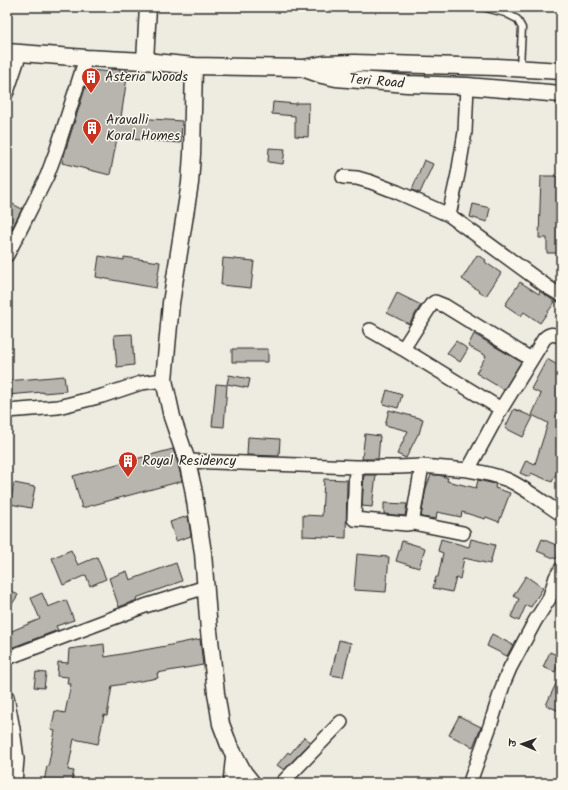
<svg xmlns="http://www.w3.org/2000/svg" width="568" height="790" font-family="Kalam,'Playpen Sans Deva',sans-serif">
<style>
.building{fill:#b8b5ae;stroke:#2b2b2b}
.lines{fill:none;stroke-linecap:round;stroke-linejoin:round}
.service-casing{stroke:#2b2b2b;stroke-width:9}
.minor-casing{stroke:#2b2b2b;stroke-width:16}
.tertiary-casing{stroke:#2b2b2b;stroke-width:19}
.service{stroke:#fbf7ec;stroke-width:6}
.minor{stroke:#fbf7ec;stroke-width:13}
.tertiary{stroke:#fbf7ec;stroke-width:16}
.labels{text-anchor:middle;dominant-baseline:central;stroke-width:3;stroke-linejoin:round;paint-order:stroke}
.poi-label{font-size:14px;fill:#2b2b2b;stroke:#fbf7ec;text-anchor:start}
.street-label{font-size:14px;fill:#2b2b2b;stroke:#fbf7ec}
</style>
<rect width="100%" height="100%" fill="#eeebe0"/>
<filter id="ink" filterUnits="userSpaceOnUse"><feTurbulence type="fractalNoise" baseFrequency=".025" numOctaves="2"/><feDisplacementMap in="SourceGraphic" scale="8" xChannelSelector="R" yChannelSelector="G"/><feConvolveMatrix kernelMatrix="1 2 1 2 8 2 1 2 1" color-interpolation-filters="sRGB"/></filter>
<g filter="url(#ink)">
<path class="building" d="M111,69L128,71L121,117L182,121L181,143L117,138L110,175L62,163L68,142L91,70L110,72Z
M273,102L296,104V103H309L308,137L295,136V116L272,114Z
M269,148L285,149L283,164L268,162Z
M424,160L433,164L420,193L412,190Z
M541,176H561V213H560L559,240H560V253H547V238H539Z
M7,201L22,209L7,238Z
M473,204L490,208L487,222L470,217Z
M477,255L486,260L485,262L501,273L486,296L462,279Z
M99,256L124,260V257L160,262L156,288L96,277Z
M223,258L254,261L251,288L221,285Z
M520,282L539,294L540,291L555,302L540,323L524,312L521,316L505,305Z
M397,293L421,305L409,324L387,313Z
M132,334L134,365L117,367L114,335Z
M474,334L521,362L504,390L476,373L486,356L468,346Z
M456,341L468,349L460,362L447,353Z
M232,349H268V362H232Z
M547,359L561,367V476L556,474L552,482L531,473L529,477L520,473L526,460L535,464L548,423L532,415L541,394L531,389Z
M229,375L250,379L248,388L227,384Z
M64,376L66,391L43,393V392L7,395V381Z
M216,384L227,385L224,427L212,426Z
M387,390L402,395L398,408L383,404Z
M514,409L533,417L523,437L505,428Z
M389,410L423,419L419,434H418L406,458L397,454L408,431L385,425Z
M365,434L380,436L378,459H362Z
M248,437L280,439L279,456L247,455Z
M173,449L178,464L182,481L82,508L73,476Z
M364,475H376L372,507L362,506Z
M431,475H439L448,478L447,481L476,488L478,480L486,482L496,484L495,488L510,493L499,522L486,517L485,519L462,512L461,517L437,512L436,519L421,517L426,488Z
M324,479L347,480L346,538L303,536V515L322,516Z
M14,483L35,487L31,508L10,504Z
M384,503L407,504L405,516L384,514Z
M188,516L191,536L176,541L170,522Z
M441,539L469,547L471,539L495,545L490,564L464,558L460,579L456,578L452,592L433,588L436,577H438L443,553L438,551Z
M542,539L561,547L556,559L537,551Z
M402,541L425,548L419,568L396,561Z
M71,550L78,565L97,557L106,579L90,586L86,575L63,585L52,558Z
M357,554L389,557L386,592L354,590Z
M176,563L182,581L136,598L137,600L119,607L109,578L127,571L130,580Z
M526,576L543,588L531,607L526,605L519,621L511,617L519,599L513,596Z
M7,588L18,595L7,612Z
M42,593L48,607L66,600L74,620L56,626L58,630L8,649L7,647V633L40,619L31,598Z
M492,634L513,645L507,656L487,646Z
M200,639L203,665L157,673L158,678L112,686L107,716L104,715L98,744L74,739L68,770L74,771L71,783H52L44,782L47,766L48,767L55,731L51,730L55,711L65,713L71,684H67L68,677L57,676L58,662L68,663L69,649L104,644L105,657L166,646Z
M339,640L351,643L343,677L331,675Z
M550,652L561,657L555,672L543,667Z
M36,672L46,673L44,688L34,687Z
M561,673V712L546,705Z
M459,716L481,727L473,747L449,735Z
M304,737L311,742L284,770L277,765L288,752L290,754Z"/>
<g class="lines">
<defs>
<path id="service" d="M482,7L505,13L517,19L522,28L520,67"/>
<path id="minor" d="M7,92L20,53
M343,177L357,178L371,182L397,192L449,215L549,288L561,295
M449,215L458,174L465,132L467,86
M7,255L17,236L47,176L57,149L86,58
M370,330L403,349L501,409
M403,349L431,305L435,302L445,306L531,359
M7,411L58,407L102,396L141,383L164,380
M187,461L356,467H398L422,466L468,470L501,409L544,339C550,333 553,334 561,336
M356,467L354,519L406,524L413,523L463,533
M468,470C481,472 495,475 508,480C527,489 544,503 561,514
M413,518L422,466
M7,658L145,606L206,587
M7,697L13,729L17,759L15,783
M471,779L490,726L504,682L510,668L535,621L549,599L556,577L561,569
M230,783L233,753
M282,783L341,722"/>
<g id="tertiary">
<path id="s1" d="M7,52L86,58L145,61L194,66L302,68L322,75L336,78L407,84L467,86L561,94"/>
<path d="M145,61L148,7"/>
<path d="M194,66L192,154L190,183L171,303L164,380L172,417L187,461L193,488L203,553L209,631L216,693L221,724L229,745L244,773L252,783"/>
<path d="M304,68L324,64L354,63L497,67L561,71"/>
</g>
</defs>
<use href="#service" class="service-casing"/>
<use href="#minor" class="minor-casing"/>
<use href="#tertiary" class="tertiary-casing"/>
<use href="#service" class="service"/>
<use href="#minor" class="minor"/>
<use href="#tertiary" class="tertiary"/>
</g>
</g>
<defs>
<symbol id="building-pin" viewBox="-11 -11 22 30"><path d="M0 17L-7.5 6A9.5 9.5 0 1 1 7.5 6Z" fill="#c8321e" stroke="#fbf7ec"/><path d="M-4-6H4V6H1V3H-1V6H-4ZM-2.5-4.3h1.7v1.8h-1.7ZM.8-4.3h1.7v1.8H.8ZM-2.5-1h1.7V.8h-1.7ZM.8-1h1.7V.8H.8Z" fill="#fff"/></symbol>
</defs>
<g fill-rule="evenodd">
<use href="#building-pin" x="80" y="66" width="22" height="30"/>
<use href="#building-pin" x="81" y="117" width="22" height="30"/>
<use href="#building-pin" x="117" y="450" width="22" height="30"/>
</g>
<g class="labels">
<g class="poi-label">
<text x="105" y="77">Asteria Woods</text>
<text x="106" y="120">Aravalli<tspan x="106" dy="16">Koral Homes</tspan></text>
<text x="142" y="461">Royal Residency</text>
</g>
<g class="street-label">
<text stroke="none"><textPath href="#s1" startOffset="372">Teri Road</textPath></text>
</g>
</g>
<rect width="568" height="790" fill="none" stroke="#fbf7ec" stroke-width="24"/>
<rect x="12" y="12" width="544" height="766" fill="none" stroke="#2b2b2b" stroke-width="1.5" filter="url(#ink)"/>
<g transform="translate(522 744) rotate(272)" stroke="#fbf7ec" stroke-width="3" paint-order="stroke">
<path d="M0-3L7 15L0 10L-7 15Z" fill="#2b2b2b"/>
<text y="-6" font-size="11" font-weight="bold" text-anchor="middle" fill="#2b2b2b">उ</text>
</g>
</svg>
